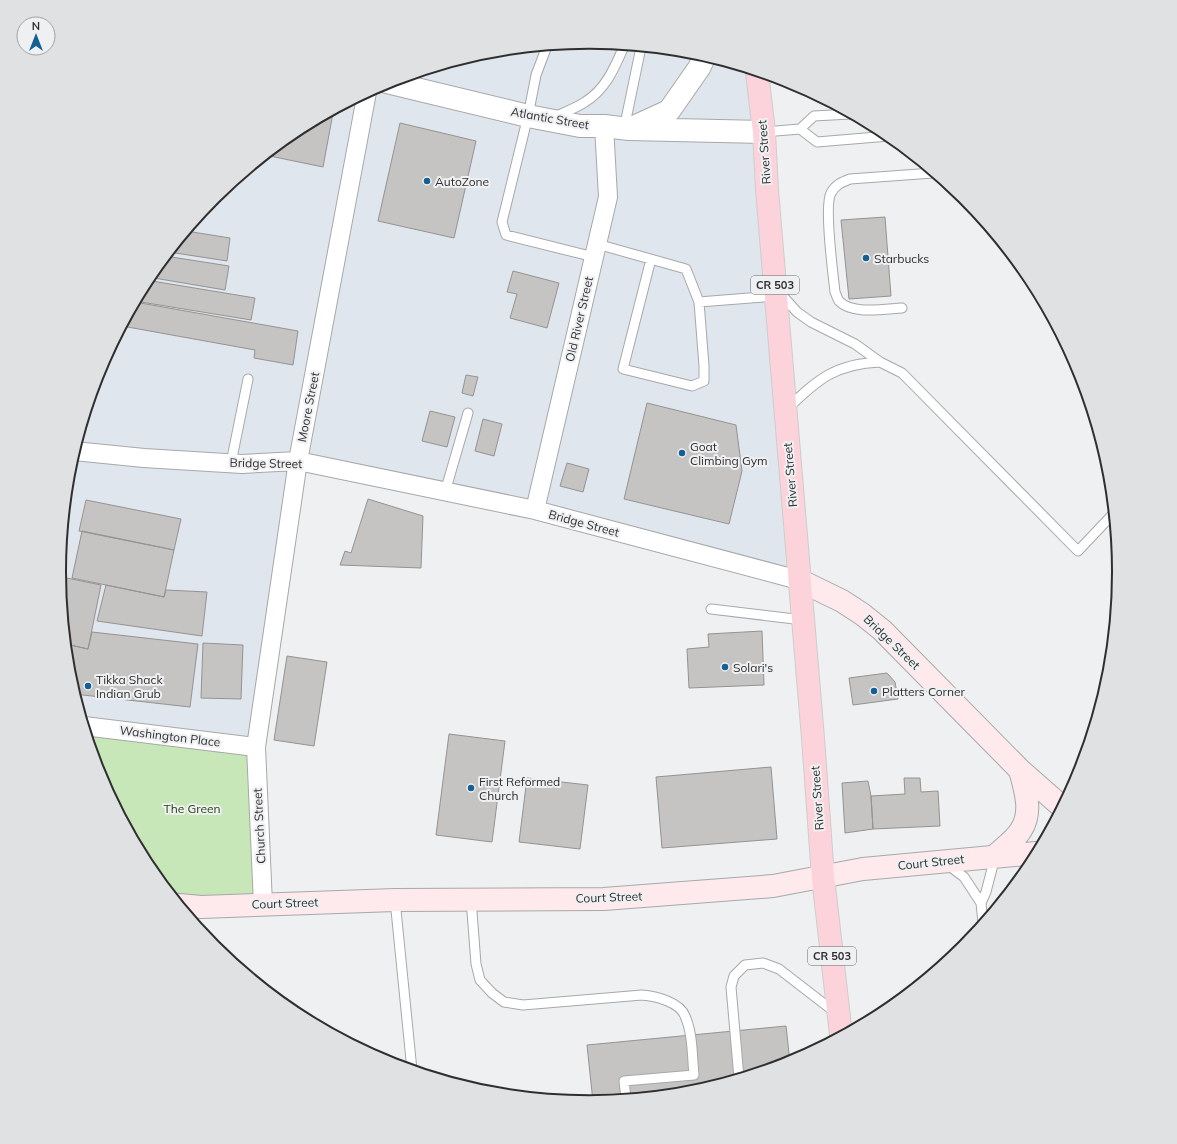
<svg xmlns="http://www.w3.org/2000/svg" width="1177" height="1144" font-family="Mulish,sans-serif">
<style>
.built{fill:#e0e6ee}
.green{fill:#c7e7b8}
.building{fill:#c5c4c3;stroke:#949392}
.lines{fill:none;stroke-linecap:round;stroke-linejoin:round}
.service-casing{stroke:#a7a8a9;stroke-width:11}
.minor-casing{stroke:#a7a8a9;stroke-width:20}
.tertiary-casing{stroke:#a7a8a9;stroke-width:24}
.secondary-casing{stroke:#a7a8a9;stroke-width:24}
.primary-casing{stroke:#cdcdcd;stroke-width:24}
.service{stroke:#fff;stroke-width:9}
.minor{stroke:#fff;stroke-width:18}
.tertiary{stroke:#fff;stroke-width:22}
.secondary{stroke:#fee9ed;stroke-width:22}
.primary{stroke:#fcd3db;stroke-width:22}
.poi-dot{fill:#155f92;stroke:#eff0f2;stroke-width:1.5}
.labels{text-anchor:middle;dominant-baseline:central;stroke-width:4;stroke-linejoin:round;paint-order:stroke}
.shield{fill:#eff0f2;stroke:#69696a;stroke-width:1}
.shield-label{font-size:11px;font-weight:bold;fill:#2f2f30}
.street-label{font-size:12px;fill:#2f2f30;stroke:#eff0f2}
.poi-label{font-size:12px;fill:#2f2f30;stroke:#eff0f2;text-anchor:start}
.park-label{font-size:12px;fill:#1d3f04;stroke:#eff0f2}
.rim{fill:none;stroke:#2f2f30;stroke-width:2}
</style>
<rect width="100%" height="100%" fill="#eff0f2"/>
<path class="built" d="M589,42L692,52L757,72L799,580L299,462L256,747L84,726L69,675L59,572L69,468L99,369L148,277L214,197L294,131L386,82L485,52Z"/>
<path class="green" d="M84,726L256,747L263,904L177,902L148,866L99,775Z"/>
<path class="building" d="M330,112L333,113L323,167L265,155L294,131Z
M400,123L476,141L454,238L378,221Z
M885,217L891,296L849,299L841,220Z
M186,231L230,238L227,261L169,252Z
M165,256L229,266L225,290L148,277Z
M513,271L559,283L547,328L510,318L517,294L507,292Z
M146,280L255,298L251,320L135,301Z
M135,302L298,331L293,365L254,358L255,350L122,326Z
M466,375L478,377L473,396L462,393Z
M647,403L736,425L742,471L729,524L624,499Z
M430,411L455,417L447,447L422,441Z
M483,419L502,424L494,456L475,451Z
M567,463L589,469L583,492L560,486Z
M368,499L423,516L421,568L340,565L345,551L351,553Z
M86,500L181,519L174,550L79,531Z
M82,531L174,550L164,597L72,578Z
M67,578L101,585L88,649L66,644L62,603Z
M106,585L164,597L166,590L207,592L202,636L97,621Z
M762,631L764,685L689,688L687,649L709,647L708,634Z
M92,632L198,644L190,707L74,694L69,675L66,644L88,649Z
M203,643L243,645L241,699L201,698Z
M287,656L327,662L314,746L274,740Z
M887,673L895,682L898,699L853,705L849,678Z
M449,734L505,741L492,842L436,835Z
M771,767L777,839L662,848L656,777Z
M527,778L588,785L580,849L519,842Z
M904,778H920L921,792L938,791L940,826L873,829L871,796L905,794Z
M868,781L871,796L873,829L845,833L842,783Z
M786,1026L790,1062L692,1092L593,1102L587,1045Z"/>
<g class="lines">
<defs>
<path id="service" d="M547,46L536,75L528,116L502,222L506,235L594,257
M554,117C565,112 576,108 585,102C606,89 615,67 624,46
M624,129L640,52L639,47
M800,129L817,142L889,136
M764,132L800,129L814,116L850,114
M597,244L686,269L699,302L775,296
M651,259L623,369L692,386L704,381V366L699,302
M780,293L797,312L811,322L855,344L880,362L902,373L1078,551L1113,514
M902,308C885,309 852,315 839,301C837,298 836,294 835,292C833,274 824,205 831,193C835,185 842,182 850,179L933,173
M787,409C818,379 835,364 880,362
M231,463L248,379
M445,492L468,413
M711,609L803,620
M948,865L964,877L981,903L986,892L995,857
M471,899L476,964L480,980L492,993L504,1002L523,1005L642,995C655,996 680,1002 685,1016C693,1034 692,1056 694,1075L624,1081L626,1098
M395,900L412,1070
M981,903L983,923
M739,1078L731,987L734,976L745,965L763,963L779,969L836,1013"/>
<path id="minor" d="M74,451L144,458L242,464L298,461L535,510L799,580
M535,510L608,197L604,126
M84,726L256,747
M263,904L256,747L298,461L367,92"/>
<path id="tertiary" d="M387,82L528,116L580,126H604L629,129L764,132
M634,127L669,111L699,68L705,56"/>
<path id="secondary" d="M799,580L842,601L862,614L882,630L1020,770L1061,806
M995,856C1002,849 1016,839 1021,830C1033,811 1025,790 1020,770
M179,905L201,907L395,900L604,899L773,886L863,869L1036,853"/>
<path id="primary" d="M757,72L764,132L767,190L813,738L823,877L841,1035"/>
</defs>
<use href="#service" class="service-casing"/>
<use href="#minor" class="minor-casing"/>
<use href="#tertiary" class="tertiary-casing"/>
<use href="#secondary" class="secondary-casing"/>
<use href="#primary" class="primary-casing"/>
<use href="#service" class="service"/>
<use href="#minor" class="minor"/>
<use href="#tertiary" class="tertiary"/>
<use href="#secondary" class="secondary"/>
<use href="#primary" class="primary"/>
</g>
<g class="poi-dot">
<circle cx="427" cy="181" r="4"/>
<circle cx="866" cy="258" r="4"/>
<circle cx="682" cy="453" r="4"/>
<circle cx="725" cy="667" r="4"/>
<circle cx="88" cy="686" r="4"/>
<circle cx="874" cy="691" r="4"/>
<circle cx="471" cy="788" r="4"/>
</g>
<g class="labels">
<g class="shield">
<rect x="751" y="276" width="48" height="18" rx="3"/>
<rect x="808" y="947" width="48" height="18" rx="3"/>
</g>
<g class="shield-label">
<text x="775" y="285">CR 503</text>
<text x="832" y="956">CR 503</text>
</g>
<g class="street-label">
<text transform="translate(550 118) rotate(10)">Atlantic Street</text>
<text transform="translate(764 152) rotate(-94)">River Street</text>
<text transform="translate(579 319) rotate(-77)">Old River Street</text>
<text transform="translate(308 407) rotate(-79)">Moore Street</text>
<text transform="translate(266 463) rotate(1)">Bridge Street</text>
<text transform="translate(790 475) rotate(-95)">River Street</text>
<text transform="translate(584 523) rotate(15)">Bridge Street</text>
<text transform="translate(892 642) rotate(44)">Bridge Street</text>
<text transform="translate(170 736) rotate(7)">Washington Place</text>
<text transform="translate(817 798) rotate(-94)">River Street</text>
<text transform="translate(259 826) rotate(-93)">Church Street</text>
<text transform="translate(931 862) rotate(-6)">Court Street</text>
<text transform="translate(609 897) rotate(-2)">Court Street</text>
<text transform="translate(285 903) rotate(-2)">Court Street</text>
</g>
<g class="poi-label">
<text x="435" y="181">AutoZone</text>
<text x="874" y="258">Starbucks</text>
<text x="690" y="446">Goat<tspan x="690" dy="14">Climbing Gym</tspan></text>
<text x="733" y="667">Solari's</text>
<text x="96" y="679">Tikka Shack<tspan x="96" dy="14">Indian Grub</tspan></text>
<text x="882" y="691">Platters Corner</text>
<text x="479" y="781">First Reformed<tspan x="479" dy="14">Church</tspan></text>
</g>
<g class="park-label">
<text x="192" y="808">The Green</text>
</g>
</g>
<path d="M0 0H1177V1144H0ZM66 572a523 523 0 1 1 1046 0a523 523 0 1 1-1046 0Z" fill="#e0e1e2" fill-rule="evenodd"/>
<path class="rim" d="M66 572a523 523 0 1 1 1046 0a523 523 0 1 1-1046 0Z"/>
<g transform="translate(36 36)"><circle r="19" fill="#eff0f2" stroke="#a2a3a4"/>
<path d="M0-3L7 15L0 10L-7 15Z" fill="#155f92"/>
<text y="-6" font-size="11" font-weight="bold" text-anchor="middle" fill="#2f2f30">N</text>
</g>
</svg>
